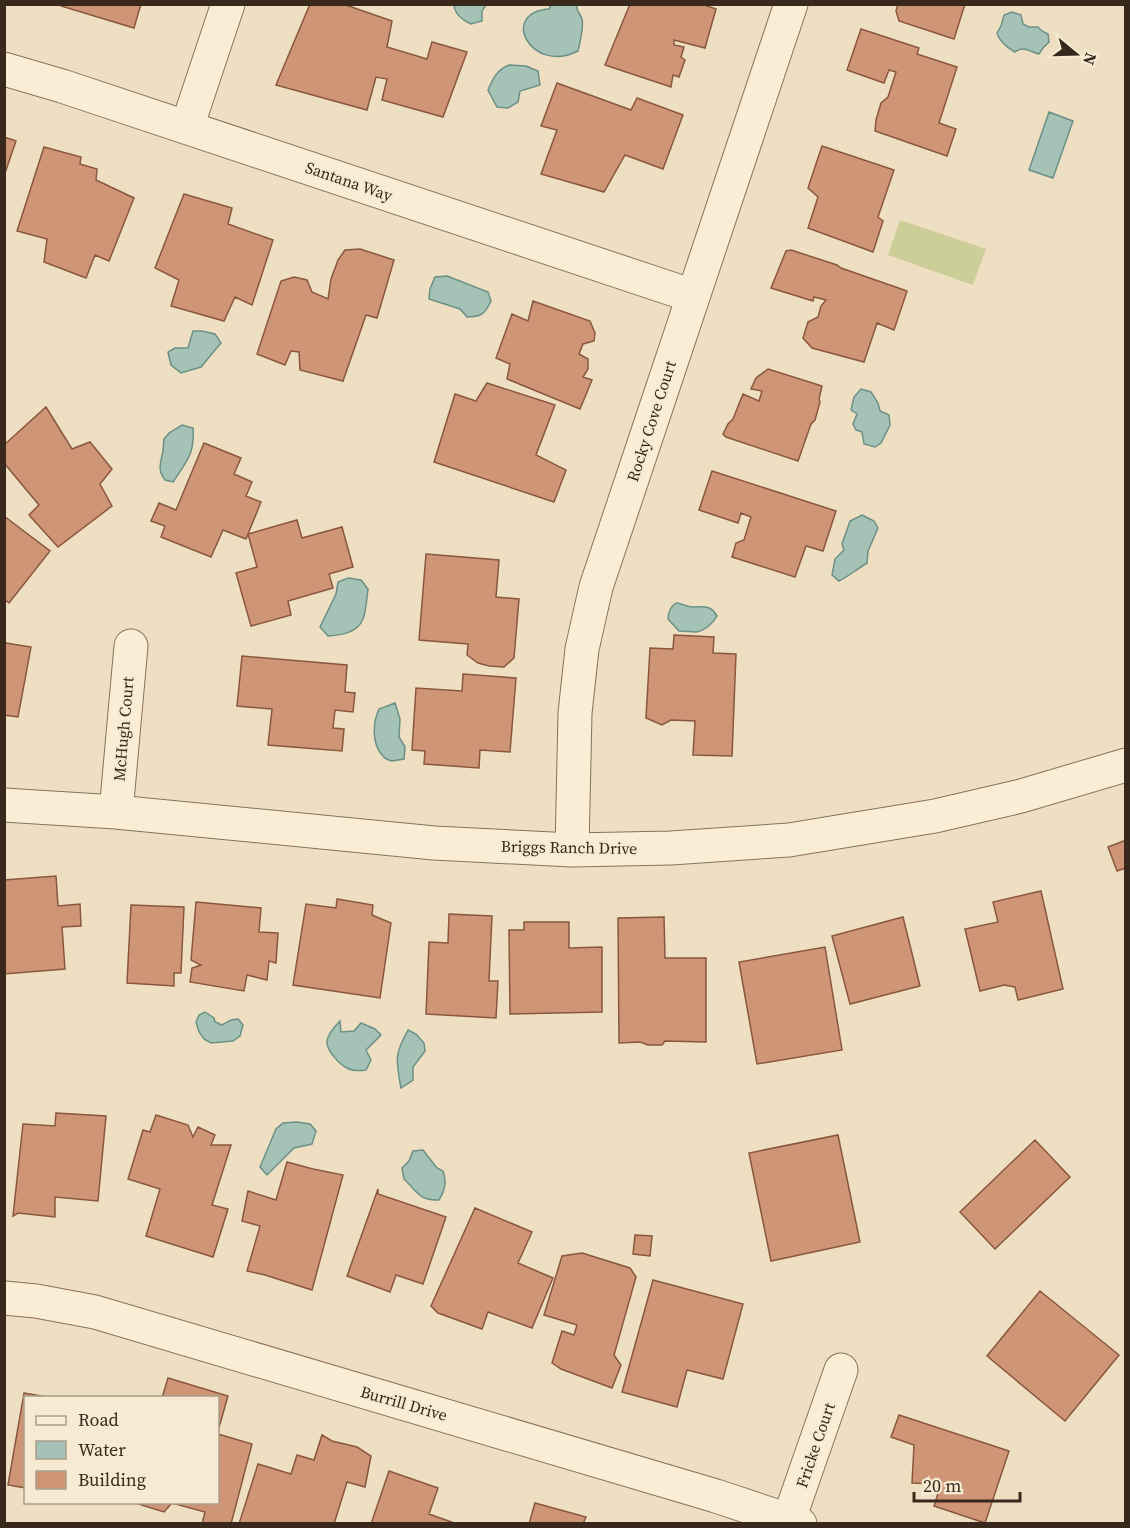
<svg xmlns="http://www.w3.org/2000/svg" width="1130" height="1528" font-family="'Source Serif 4',serif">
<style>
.green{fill:#cbce96}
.water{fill:#a5c2b7;stroke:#6b9085;stroke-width:1.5}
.building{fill:#ce9677;stroke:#89573e;stroke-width:1.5}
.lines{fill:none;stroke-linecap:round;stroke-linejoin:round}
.minor-casing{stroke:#8a7059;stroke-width:35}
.minor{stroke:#faedd6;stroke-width:33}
.labels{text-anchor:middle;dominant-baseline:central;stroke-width:4.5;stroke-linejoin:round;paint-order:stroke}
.street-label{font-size:16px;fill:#39291d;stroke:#f6ead2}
</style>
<rect width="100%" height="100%" fill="#efdfc2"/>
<path class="green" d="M900,220L986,249L973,285L888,255Z"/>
<path class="water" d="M454,5V4L486,5L482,11V21L471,24C463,20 455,15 454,5Z
M551,5H577C576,13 580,12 582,19C584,28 580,42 578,51C532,75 498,13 549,9Z
M1012,12L1021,15L1023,24L1029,27H1038L1042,31L1048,34L1049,42L1043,48L1039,54C1030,52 1024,45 1015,52C1008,48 999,41 997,33L1001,26L1004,15Z
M509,65L526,66L538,71L540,85L520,91L518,102L508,108L497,107L488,90C493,78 497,70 509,65Z
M1049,112L1073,121L1053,178L1029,170Z
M447,276L488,292L491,301C485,314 481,317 467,317L460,309L429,299L430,289L435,277Z
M193,331H202L215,334L221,343L201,367L181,373L171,365L168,352L175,348H188Z
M861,389L871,392L878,403L880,411L889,415L890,425L881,443L875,447L864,444L862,432L856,430L853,424L857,414L851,410L854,397Z
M182,425L193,428C195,454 186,462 173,482L165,480C158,471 160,465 162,455C164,451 163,444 164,439L169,433Z
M862,515L874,521L878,528L868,551L867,563C857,569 849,576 839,581L832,575L835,559L844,550L842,544L850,521Z
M348,578L361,580L368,589C367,597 366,612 363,619C357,633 342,635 328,636L320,627L336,594L338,582Z
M676,603C681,603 685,606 691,607C703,607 710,604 717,616C713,623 705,631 696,632C691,632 685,631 679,631L668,619C668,612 670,607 676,603Z
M395,703L400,719L399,737L405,747L404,759L392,761C389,760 385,759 383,756C371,744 373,722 379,709Z
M205,1012L214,1018L215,1022L222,1025L231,1020L238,1019L243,1025L240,1036L233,1041L211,1043L204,1039L199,1032L196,1022L199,1015Z
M340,1021L341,1032L354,1031L361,1023L375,1029L381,1035L366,1050L371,1060L366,1070C359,1071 352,1071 347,1068C339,1064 326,1050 327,1041C328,1034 335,1026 340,1021Z
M408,1030L416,1034L424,1043L425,1051L413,1067V1080L401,1088C396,1060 394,1055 408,1030Z
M297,1122L310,1124L316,1131L312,1144L294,1148L267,1175L260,1167L276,1129L283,1123Z
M423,1150L437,1168L443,1171C447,1182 445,1190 439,1200C419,1201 417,1191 404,1179L402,1168L409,1161L413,1151Z"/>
<path class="building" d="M61,4H141L134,28L61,6Z
M310,4H343L392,21L387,47L427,59L432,42L467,52L443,117L382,100L387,79L376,77L367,110L276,85Z
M630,4H701L716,9L705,48L674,40V45L684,47L681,57L685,60L679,77L673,75L671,87L605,65Z
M898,4H965L954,39L899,21L896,11Z
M861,29L919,48L917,54L957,67L939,123L956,129L947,156L875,131L876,120L881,103L888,97L896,72L889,70L884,83L847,70Z
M557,83L631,110L637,98L683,115L663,169L625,155L604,192L541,174L557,130L541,126Z
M4,137L16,141L4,176Z
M822,146L894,170L878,217L883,221L873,252L808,228L818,197L808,188Z
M44,147L81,157L80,164L97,169L96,180L134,198L109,261L95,255L86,278L44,262L47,239L17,231Z
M184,194L232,208L228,224L273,240L252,305L235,297L224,321L171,306L179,280L155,268Z
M360,249L394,260L377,318L366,315L343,381L300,370L299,352L291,351L285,365L257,354L281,281L294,277L307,280L312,292L328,299L331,279L338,260L345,250Z
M791,250L837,265L841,268L907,291L894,330L877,323L864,362L812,348L803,338L808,322L818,317L821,306L826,300L814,297L813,301L771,288L786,251Z
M533,301L590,321L595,333L594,341L583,344L579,354L588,359V369L583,377L592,380L580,409L507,379L510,364L496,358L512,314L528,321Z
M768,369L822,386L819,399L820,402L815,420L811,424L798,461L726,437L723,434L728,424L733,419L743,394L759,401L762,391L751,389L756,378Z
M487,383L555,405L536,455L566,470L554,502L434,462L455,394L476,401Z
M46,407L72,449L90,442L112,469L100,484L112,506L58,547L29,515L39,505L4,463V445Z
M204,443L241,458L234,474L252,482L246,496L261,502L246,539L223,530L211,557L161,537L165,526L151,521L159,503L176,510Z
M712,471L836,511L823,551L806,546L795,577L732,557L736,543L744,540L751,517L741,513L738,523L699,510Z
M4,516L50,551L9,603L4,599Z
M297,520L302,538L342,527L353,567L329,574L333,588L288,601L291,615L251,626L236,573L257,567L248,534Z
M426,554L499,560L496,597L519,599L514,658L504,667L489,666L478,663L467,655L468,644L419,640Z
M674,635L714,637L713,653L736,654L732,756L693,755L695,721L671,720L662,725L646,718L650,648L673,649Z
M4,639L6,643L31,647L18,717L4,715Z
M242,656L347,665L345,692L355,693L353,712L335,710L333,728L344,729L342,751L268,745L272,709L237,706Z
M463,674L516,678L510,752L480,750L479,768L424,764L425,751L412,750L416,688L462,691Z
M1126,840V868L1117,871L1108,847Z
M56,876L58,906L80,904L81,926L62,927L65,969L4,974V880Z
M1041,891L1063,989L1018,1000L1015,987L1004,985L980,991L965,929L998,922L993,902Z
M337,899L373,905L372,915L391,923L380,998L293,985L306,904L336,908Z
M196,902L261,908L259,932L278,933L276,963L269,961L267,980L247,975L244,991L190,982L192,968L201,965L191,960Z
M131,905L184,907L181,973H174V986L127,983Z
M449,914L492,916L489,981H498L496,1018L426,1014L429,942L448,943Z
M664,917L665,958H706V1042L665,1041L662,1045H648L640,1042L619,1043L618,918Z
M903,917L920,986L850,1004L832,936Z
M524,922H569V948L602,947V1012L510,1014L509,930H524Z
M825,947L842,1050L757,1064L739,962Z
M56,1113L106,1116L98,1201L55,1197V1217L18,1213L13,1216L23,1124L55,1126Z
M156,1115L188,1125L193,1137L198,1127L215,1135L211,1145H231L212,1205L228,1209L213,1257L146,1236L160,1189L128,1179L143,1130L150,1132Z
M838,1135L860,1242L771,1261L749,1153Z
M1035,1140L1070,1177L995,1249L960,1212Z
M287,1162L313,1169L343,1175L312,1290L265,1275L247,1271L260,1226L242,1221L248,1191L276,1200Z
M378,1189V1194L446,1217L423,1284L396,1275L390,1292L347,1276Z
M475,1208L532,1232L518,1263L553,1278L532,1328L488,1312L482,1329L438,1313L431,1306Z
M635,1235L652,1236L650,1256L633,1254Z
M582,1253L630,1268L636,1277L614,1355L621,1365L612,1388L561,1369L552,1363L562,1331L574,1335L577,1325L544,1315L562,1256Z
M653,1280L743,1304L723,1379L687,1370L677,1407L622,1392Z
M1040,1291L1119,1355L1065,1421L987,1356Z
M168,1378L228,1396L218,1431V1398H162Z
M24,1393L53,1398H26V1488L8,1485Z
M899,1415L1009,1451L985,1523L934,1506L941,1484L912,1483L914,1445L891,1437Z
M218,1434L252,1444L231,1524H202L205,1512L172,1503L164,1512L132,1502H218Z
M322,1435L332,1441L357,1447L371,1456L365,1487L347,1482L334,1524H239L258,1464L291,1474L297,1455L314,1460Z
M389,1471L438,1488L429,1514L457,1524H371Z
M535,1503L586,1517L583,1524H529Z"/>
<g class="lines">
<defs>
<path id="minor" d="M4,69L62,86L693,296
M187,127L228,4
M4,805L116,812L434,843L572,850L671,848L789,840L935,816L1021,796L1126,765
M116,812L131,646
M572,850L575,713L582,649L596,587L791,4
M4,1298L36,1301L95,1312L716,1496L800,1524
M789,1519L841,1370"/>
</defs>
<use href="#minor" class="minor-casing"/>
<use href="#minor" class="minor"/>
</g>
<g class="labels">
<g class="street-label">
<text transform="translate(349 181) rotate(19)">Santana Way</text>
<text transform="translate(651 421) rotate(-72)">Rocky Cove Court</text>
<text transform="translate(123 729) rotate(-85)">McHugh Court</text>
<text transform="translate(569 847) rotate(1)">Briggs Ranch Drive</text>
<text transform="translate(404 1403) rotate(16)">Burrill Drive</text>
<text transform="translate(815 1445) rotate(-71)">Fricke Court</text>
</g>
</g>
<rect width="1130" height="1528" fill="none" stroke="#39291d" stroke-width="12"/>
<rect x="24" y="1396" width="195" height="108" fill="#f6ead2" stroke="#aa9d8a" stroke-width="1.5"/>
<rect x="36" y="1416" width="30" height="9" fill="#faedd6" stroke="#aa9d8a" stroke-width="1.5"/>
<text x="78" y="1426" font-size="18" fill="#39291d">Road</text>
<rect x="36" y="1441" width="30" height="18" fill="#a5c2b7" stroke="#aa9d8a" stroke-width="1.5"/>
<text x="78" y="1456" font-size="18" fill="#39291d">Water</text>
<rect x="36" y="1471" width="30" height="18" fill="#ce9677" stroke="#aa9d8a" stroke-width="1.5"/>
<text x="78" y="1486" font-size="18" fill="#39291d">Building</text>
<g transform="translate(1076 54) rotate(109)" stroke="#f6ead2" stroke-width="4.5" paint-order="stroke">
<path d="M0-4.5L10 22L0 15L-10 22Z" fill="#39291d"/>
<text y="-9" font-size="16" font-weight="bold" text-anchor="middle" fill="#39291d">N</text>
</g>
<path d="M914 1492v9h106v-9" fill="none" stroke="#39291d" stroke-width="3"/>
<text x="923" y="1492" font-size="18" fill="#39291d" stroke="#f6ead2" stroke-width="4.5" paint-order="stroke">20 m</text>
</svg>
